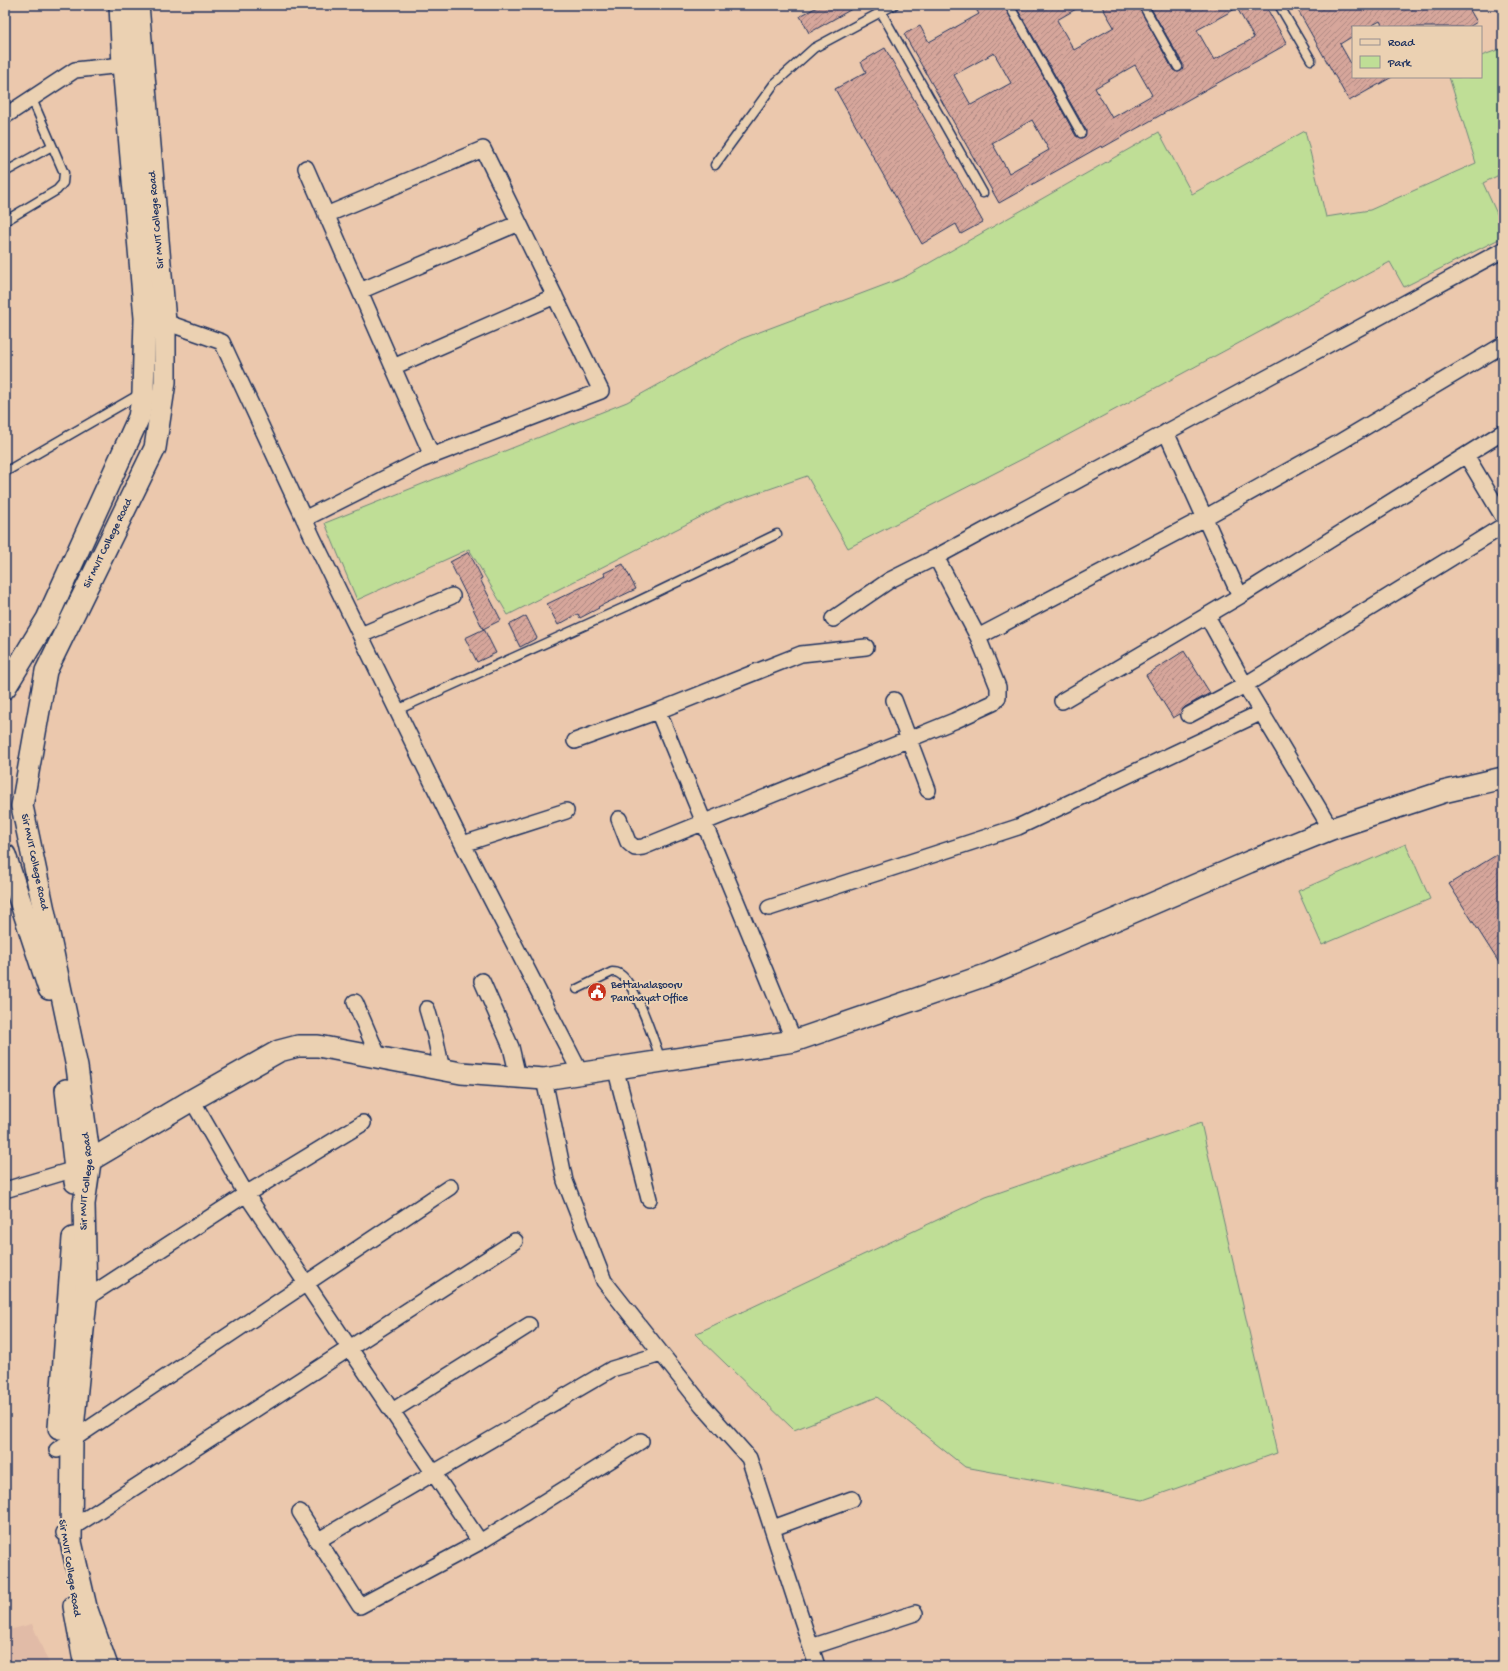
<svg xmlns="http://www.w3.org/2000/svg" width="1508" height="1671" font-family="'Gochi Hand',sans-serif">
<style>
.built{fill:#e1bba7}
.green{fill:#bfde96;stroke:#6d867a}
.building{fill:url(#building-hatch);stroke:#1b2f5e;fill-rule:evenodd}
.lines{fill:none;stroke-linecap:round;stroke-linejoin:round}
.lane-casing{stroke:#1b2f5e;stroke-width:11}
.street-casing{stroke:#1b2f5e;stroke-width:18}
.secondary-casing{stroke:#1b2f5e;stroke-width:24}
.lane{stroke:#ebd1b2;stroke-width:8}
.street{stroke:#ebd1b2;stroke-width:15}
.secondary{stroke:#ebd1b2;stroke-width:21}
.labels{text-anchor:middle;dominant-baseline:central;stroke-width:4;stroke-linejoin:round;paint-order:stroke}
.street-label{font-size:11px;fill:#1b2f5e;stroke:#ebd1b2}
.poi-label{font-size:11px;fill:#1b2f5e;stroke:#ebd1b2;text-anchor:start}
</style>
<defs>
<pattern id="building-hatch" width="6" height="6" patternUnits="userSpaceOnUse"><rect width="6" height="6" fill="#d6a69b"/><path d="M-1 1l2-2M0 6l6-6M5 7l2-2" fill="none" stroke="#ad8882"/></pattern>
</defs>
<rect width="100%" height="100%" fill="#ebc8ad"/>
<filter id="ink" filterUnits="userSpaceOnUse"><feTurbulence type="fractalNoise" baseFrequency=".025" numOctaves="2"/><feDisplacementMap in="SourceGraphic" scale="8" xChannelSelector="R" yChannelSelector="G"/><feConvolveMatrix kernelMatrix="1 2 1 2 8 2 1 2 1" color-interpolation-filters="sRGB"/></filter>
<g filter="url(#ink)">
<path class="built" d="M32,1624L50,1666H5V1631Z"/>
<path class="green" d="M1503,48V173L1483,183L1503,227V237L1404,287L1390,262L1038,451L848,548L807,476L726,504L508,615L469,549L357,600L325,523L627,402L741,339L903,278L1159,132L1192,194L1305,131L1326,217L1370,210L1476,163L1449,77H1481V56Z
M1406,844L1430,899L1322,945L1298,891Z
M1201,1123L1277,1453L1143,1500L965,1467L877,1397L794,1430L695,1334L986,1197Z"/>
<path class="building" d="M821,5H859L809,33L800,16Z
M973,5H1004L1076,136L1081,138L1085,136L1086,130L1015,5H1083L1057,20L1074,50L1114,27L1101,5H1138L1173,70L1178,72L1182,70L1183,64L1149,5H1265L1287,44L1102,148L1101,146L999,203L904,34L920,26L929,42L979,14ZM1237,8L1254,38L1214,60L1197,30ZM994,53L1011,83L971,105L954,75ZM1135,65L1152,95L1112,118L1095,88ZM1032,120L1049,150L1009,173L992,143Z
M1295,5H1467L1477,22L1469,27H1383L1380,21L1369,27H1353V36L1340,44L1353,67V77H1392L1349,101Z
M885,48L983,222L961,234L956,224L922,244L835,89L866,72L861,62Z
M469,552L482,578L480,579L501,620L483,629L450,562Z
M623,564L636,589L598,607L599,608L580,618L578,614L558,625L547,604L605,576L604,573Z
M526,616L537,638L520,647L509,625Z
M484,629L496,653L477,662L465,638Z
M1184,651L1210,693L1185,707L1180,714L1173,718L1146,675Z
M1503,851V969L1449,884Z"/>
<g class="lines">
<defs>
<path id="lane" d="M1009,5L1081,133
M1143,5L1178,67
M1279,5L1311,60
M881,12L983,193
M715,165L774,84L814,48L894,5
M5,172L52,146
M5,221L57,190L63,183L64,173L32,99
M5,472L140,394
M397,710L632,604L777,534
M577,989L612,972C614,972 617,972 618,973C635,980 654,1042 661,1060"/>
<path id="street" d="M5,116L75,70L132,64
M306,168L432,456
M360,291L519,223
M156,320L165,322L222,342L313,538L455,829L581,1074
M393,367L555,296
M1166,432L1240,596
M1466,455L1503,517
M304,519L421,460L601,391L483,149L326,215
M936,557L978,637L1204,518L1340,442L1503,345
M1207,616L1245,685L1331,829
M833,619L890,580L936,557L1503,250
M361,635L452,596
M894,700L928,790
M1062,701L1240,596L1503,432
M658,711L794,1041
M1189,715L1245,685L1503,526
M575,741L658,711L801,654L866,647
M619,819L628,842L635,848L643,847L954,721L993,703L998,697V687L978,637
M463,844L566,811
M769,908L1018,827L1262,712
M482,981L511,1047L518,1077
M355,1002L379,1058
M427,1009L435,1036L442,1070
M615,1067L649,1199
M544,1079L565,1181L604,1281L702,1405L749,1458L817,1666
M192,1100L246,1194L480,1542L641,1441
M5,1190L75,1169
M80,1302L246,1194L363,1123
M392,1411L529,1325
M57,1450L450,1187
M300,1512L360,1606L480,1542
M773,1528L852,1499
M64,1533L515,1241
M317,1541L612,1369L661,1354
M811,1647L915,1613"/>
<g id="secondary">
<path d="M5,688L47,619L139,417L143,393L145,318L123,65L120,5"/>
<path d="M5,855L49,989"/>
<path d="M66,1090L75,1169V1182"/>
<path d="M79,1167L192,1100L279,1051L298,1046H318L461,1073L544,1079L794,1041L989,974L1249,862L1331,829L1443,792L1503,778"/>
<path d="M59,1428L73,1238"/>
<path d="M74,1606L85,1666"/>
<path id="s1" d="M107,1666L86,1607L71,1542L72,1438L86,1300L84,1204L90,1162L77,1067L22,806L46,671L155,448L165,382V322L138,5"/>
</g>
</defs>
<use href="#lane" class="lane-casing"/>
<use href="#street" class="street-casing"/>
<use href="#secondary" class="secondary-casing"/>
<use href="#lane" class="lane"/>
<use href="#street" class="street"/>
<use href="#secondary" class="secondary"/>
</g>
</g>
<defs>
<symbol id="civic-disc" viewBox="-11 -11 22 22"><circle r="9.5" fill="#c8321e" stroke="#ebd1b2"/><path d="M-.6-6.5H3V-4.5H.6V-3L4-1V1h2V6H-6V1h2V-1L-.6-3ZM-1.2 2.5V6h2.4V2.5Z" fill="#fff"/></symbol>
</defs>
<g fill-rule="evenodd">
<use href="#civic-disc" x="586" y="981" width="22" height="22"/>
</g>
<g class="labels">
<g class="street-label">
<text transform="translate(157 220) rotate(-95)">Sir MVIT College Road</text>
<text stroke="none"><textPath href="#s1" startOffset="1152">Sir MVIT College Road</textPath></text>
<text transform="translate(34 862) rotate(78)">Sir MVIT College Road</text>
<text stroke="none"><textPath href="#s1" startOffset="491">Sir MVIT College Road</textPath></text>
<text transform="translate(69 1568) rotate(81)">Sir MVIT College Road</text>
</g>
<g class="poi-label">
<text x="611" y="986">Bettahalasooru<tspan x="611" dy="13">Panchayat Office</tspan></text>
</g>
</g>
<rect width="1508" height="1671" fill="none" stroke="#ebd1b2" stroke-width="20"/>
<rect x="10" y="10" width="1488" height="1651" fill="none" stroke="#1b2f5e" stroke-width="1.5" filter="url(#ink)"/>
<rect x="1352" y="26" width="130" height="52" fill="#ebd1b2" stroke="#989090"/>
<rect x="1360" y="39" width="20" height="6" fill="#ebd1b2" stroke="#989090"/>
<text x="1388" y="46" font-size="12" fill="#1b2f5e">Road</text>
<rect x="1360" y="56" width="20" height="12" fill="#bfde96" stroke="#989090"/>
<text x="1388" y="66" font-size="12" fill="#1b2f5e">Park</text>
</svg>
